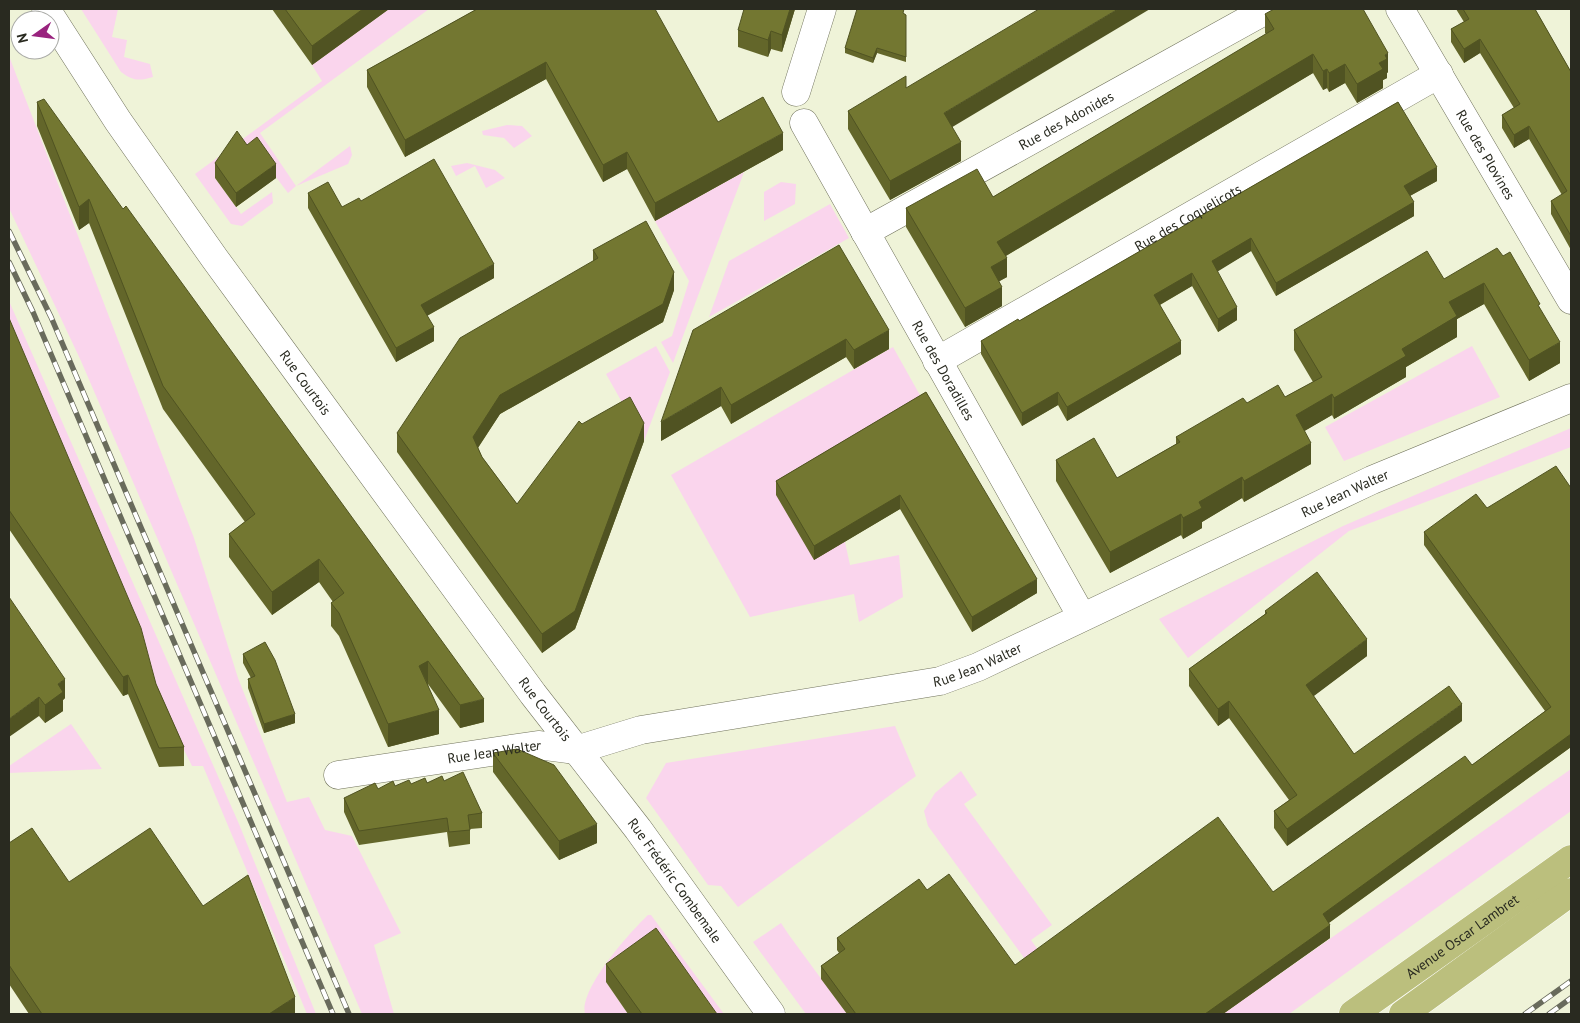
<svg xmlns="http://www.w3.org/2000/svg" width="1580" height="1023" font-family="'PT Sans',sans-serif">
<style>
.green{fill:#fad5ed}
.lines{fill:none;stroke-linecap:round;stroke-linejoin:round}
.minor-casing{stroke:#71735c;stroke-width:29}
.major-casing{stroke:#fff;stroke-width:29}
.minor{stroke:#fff;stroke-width:28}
.major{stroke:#bbbf7d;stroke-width:28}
.rail-casing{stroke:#696b5c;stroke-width:5.5}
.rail{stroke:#fff;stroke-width:4;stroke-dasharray:11;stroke-linecap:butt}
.wall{fill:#63662a}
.shaded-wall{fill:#505322}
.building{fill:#737731;stroke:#505322}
.labels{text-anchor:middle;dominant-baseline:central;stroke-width:4.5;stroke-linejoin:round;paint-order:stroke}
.street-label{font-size:14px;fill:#292a20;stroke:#fff}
</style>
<rect width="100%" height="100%" fill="#eff3d8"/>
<path class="green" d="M81,9H118L112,37L127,40L124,57L150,64L153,77C139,81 133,81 121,72Z
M389,9H429L260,133L296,186L350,146L352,155L348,164L296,186L288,193L257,152L215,178L241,214L272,192L273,203L242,226L231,224L195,174L322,81L312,65Z
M9,56L194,538L238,678L287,802L309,797L325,830L352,836L401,933L374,945L394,1014H362L81,361L9,208Z
M507,125L522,126L532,136L514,148L504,138L483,135L482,131Z
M467,163L495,170L505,178L486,188L475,166L456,176L451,166Z
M744,172L673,363L661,342L672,336L689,281L655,221Z
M781,182L796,184L795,204L764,221V192Z
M830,204L849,238L709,317L729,261Z
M9,301L239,824L316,1014H307L203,766H192L159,700L9,328Z
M656,346L670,372L644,441L606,374Z
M1472,346L1500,397L1344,461L1325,427Z
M893,347L926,406L845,542L850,565L899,555L903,597L859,622L854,594L750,617L671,475Z
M1571,428V447L1349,531L1188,658L1159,619L1343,526Z
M71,724L102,769L9,773V766Z
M895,726L916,776L738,907L721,886L708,885L646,798L666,763Z
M1571,769V811L1289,1014H1223Z
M961,771L977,795L964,804L1052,925L1031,940L1043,957L1030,966L928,826L924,811L935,793Z
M648,915H651L724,1014H704L606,982L628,1014H585C579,989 630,932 648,915Z
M781,923L789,935L847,1014H806L753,942Z"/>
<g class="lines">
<defs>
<g id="minor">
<path id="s1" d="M46,9L118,121L215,259L533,694L638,829L771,1014"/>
<path id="s2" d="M1400,9L1571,300"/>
<path d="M796,92L822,9"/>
<path id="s3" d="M804,123L1082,617"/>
<path id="s4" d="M865,232L1268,9"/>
<path id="s5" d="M937,361L1439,74"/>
<path id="s6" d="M338,775L538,745L576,750L641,730L940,681L978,667L1372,480L1571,398"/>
</g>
<g id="major">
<path id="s7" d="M1353,1014L1571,859"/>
<path d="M1403,1014L1571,892"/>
</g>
</defs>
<use href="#minor" class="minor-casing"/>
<use href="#major" class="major-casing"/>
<use href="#minor" class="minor"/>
<use href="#major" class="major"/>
<defs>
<path id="rail" d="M9,231L51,317L349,1014
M9,262L33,312L333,1014
M1525,1014L1571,981
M1549,1014L1571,998"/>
</defs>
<use href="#rail" class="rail-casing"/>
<use href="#rail" class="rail"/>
</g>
<path class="wall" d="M272,9H389L312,65Z
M477,9L718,122L783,150L655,221L627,169L603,182L546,79L405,157L367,87V70Z
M795,9L782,52L771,49L768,57L738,47V30Z
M1456,9H1535L1571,72V250L1551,214V201L1562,195L1529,139L1514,148L1502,128V115L1514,108L1480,53L1464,63L1451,42V29L1464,22Z
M904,13V14L906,15V62L877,53L873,63L845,53V48Z
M1265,14L1388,72L1387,73V78L1383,80V88L1357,103L1345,83L1329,92L1327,88L1323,90L1313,73L1006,256L1007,277L999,281L1002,306L965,327L906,227V208L993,197L1266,34L1265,33Z
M906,88L952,127L961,161L890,200L848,129V111Z
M37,102L484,722L460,728L428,684L439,734L388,747L339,636L331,626V603L333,602L319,582L272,615L229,557V534L245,522L163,409L89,223L79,230L37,126Z
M1398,102L1437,181L1410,196L1414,216L1276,296L1251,251L1217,271L1237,320L1218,332L1192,286L1160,305L1181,354L1067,421L1058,405L1022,426L981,354V341L1019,321Z
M247,145L276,178L236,207L215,178V163Z
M308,193L342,207L361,201L494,278L427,316L434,341L396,362L308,208Z
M839,245L889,349L854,369L846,357L731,424L721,406L661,441Z
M593,250L674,290L663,322L500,414L478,448L482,457L517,504L582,424L644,441L575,629L542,653L397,452V433L593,261Z
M1503,256L1540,309L1560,363L1529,381L1484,304L1457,319V337L1406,367V377L1334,419L1332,415L1304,431L1311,464L1244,502L1242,498L1202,522V528L1183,539L1181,535L1110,573L1056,481V460L1117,478L1176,444V437L1247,403L1285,397L1313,382L1294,350V330L1444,279Z
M9,318L156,684L184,747V766L159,767L128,694L123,696L9,529Z
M926,392L1037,593L972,632L900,509L814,560L776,495V481Z
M1571,488V747L1329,923L1330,938L1223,1014H847L821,979V966L839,953L837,950V938L927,890L1015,965L1273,892L1472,765L1545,711L1424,545V532L1487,508Z
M9,597L65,698L63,700V711L45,723L39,716Z
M1265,611L1367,656L1313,696L1354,754L1462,721L1287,846L1274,828V811L1289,800L1229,718L1218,726L1189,686V669L1265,614Z
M243,654L295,723L264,733L248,688V679L251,678L243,663Z
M493,753L597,843L559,860L493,772Z
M444,781L482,813V828L470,829V844L449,847L447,832L359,845L344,812V798L378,789L395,786Z
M9,843L69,882L203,906L295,1014H29L9,984Z
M606,964L717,1014H628L606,982Z"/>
<path class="shaded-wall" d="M363,9H389L312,65V46Z
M790,9H795L782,52V35Z
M1118,9H1150L944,132V113Z
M771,31V49L768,57V40Z
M1480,39V53L1464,63V49Z
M877,48V53L873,63V58Z
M1388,53V72L1387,73V78L1383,80V88L1357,103V84L1379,63L1385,55Z
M1313,54V73L997,261V242Z
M546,62V79L405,157V140Z
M1345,64V83L1329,92V73Z
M1327,69V88L1323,90V71Z
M1529,126V139L1514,148V135Z
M783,133V150L655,221V203Z
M961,142V161L890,200V181Z
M627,152V169L603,182V165Z
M276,164V178L236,207V193Z
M1437,167V181L1404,199V186Z
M89,199V223L79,230V207Z
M1414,202V216L1276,296V283Z
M1251,238V251L1212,275V261Z
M1007,258V277L991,286V267Z
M494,264V278L421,319V305Z
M674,272V290L663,322L500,414L473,455V437L500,395Z
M1192,273V286L1154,308V295Z
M1484,283V304L1457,319V337L1406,367V377L1334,419V398L1402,349L1449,302Z
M1002,287V306L965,327V308Z
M1237,307V320L1218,332V319Z
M434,327V341L396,362V348Z
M889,330V349L854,369V350Z
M846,339V357L731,424V405Z
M1181,341V354L1067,421V407Z
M1560,342V363L1529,381V360Z
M721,387V406L661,441V422Z
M1058,392V405L1022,426V413Z
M1332,394V415L1296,436V415Z
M644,423V441L575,629L542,653V634Z
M1311,443V464L1244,502V481Z
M1242,477V498L1202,522V528L1183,539V518L1199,502Z
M900,495V509L814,560V546Z
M1181,514V535L1110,573V552Z
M319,559V582L272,615V592Z
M1037,579V593L972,632V617Z
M1367,639V656L1306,702V685Z
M428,661V684L419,666Z
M128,675V694L123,696V677Z
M65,679V698L63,700V711L45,723V705L58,684Z
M39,697V716L9,737V719Z
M484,699V722L460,728V705Z
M1229,701V718L1218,726V709Z
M1462,704V721L1287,846V829Z
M439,710V734L388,747V724Z
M295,714V723L264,733V724Z
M1571,734V747L1323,927V914Z
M597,824V843L559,860V841Z
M1330,925V938L1223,1014H1205Z
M295,997V1014H269Z"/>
<path class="building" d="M285,9H363L312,46Z
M477,9H655L718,122L763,97L783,133L655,203L627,152L603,165L546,62L405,140L367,70Z
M744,9H790L782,35L771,31L768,40L738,30Z
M857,9H904L903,13L906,15V57L877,48L873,58L845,48Z
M1039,9H1118L944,113L961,142L890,181L848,111L906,76V88Z
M1274,9H1363L1388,53L1385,55L1387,59L1379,63L1383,69L1357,84L1345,64L1329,73L1327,69L1323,71L1313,54L997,242L1007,258L991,267L1002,287L965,308L906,208L977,169L993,197L1274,29L1265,14Z
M1463,9H1535L1571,72V236L1551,201L1567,191L1529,126L1514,135L1502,115L1520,104L1480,39L1464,49L1451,29L1469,19Z
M44,99L123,209L126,206L484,699L460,705L428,661L419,666L439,710L388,724L339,613L331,603L344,593L319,559L272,592L229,534L255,514L163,386L89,199L79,207L37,102Z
M1398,102L1437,167L1404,186L1414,202L1276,283L1251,238L1212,261L1237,307L1218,319L1192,273L1154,295L1181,341L1067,407L1058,392L1022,413L981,341L1018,319L1019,321Z
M237,131L247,145L257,137L276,164L236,193L215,163Z
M434,159L494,264L421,305L434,327L396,348L308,193L328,182L342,207L359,198L361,201Z
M646,221L674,272L663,304L500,395L473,437L482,457L517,504L579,421L582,424L630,397L644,423L575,611L542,634L397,433L460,338L598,258L593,250Z
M839,245L889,330L854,350L846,339L731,405L721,387L661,422L693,330Z
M1497,248L1503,256L1510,252L1540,304L1538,305L1560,342L1529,360L1484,283L1449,302L1457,316L1402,349L1406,356L1334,398L1332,394L1296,415L1311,443L1244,481L1242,477L1199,502L1202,508L1183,518L1181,514L1110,552L1056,460L1094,438L1117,478L1180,442L1176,437L1243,398L1247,403L1278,385L1285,397L1322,377L1294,330L1427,251L1444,279Z
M9,318L141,628L156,684L184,747L159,748L128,675L123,677L9,510Z
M926,392L1037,579L972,617L900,495L814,546L776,481Z
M1556,466L1571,488V734L1323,914L1330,925L1205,1014H856L821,966L845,949L837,938L919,879L927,890L949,874L1015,965L1218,817L1273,892L1465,756L1472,765L1551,707L1424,532L1476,494L1487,508Z
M1317,572L1367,639L1306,685L1354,754L1449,686L1462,704L1287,829L1274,811L1297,795L1229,701L1218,709L1189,669L1267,613L1265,611Z
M9,597L65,679L58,684L63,692L45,705L39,697L9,719Z
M265,642L275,660L295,714L264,724L248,679L255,676L243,654Z
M517,749L554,765L597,824L559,841L493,753Z
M463,772L482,813L468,815L470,830L449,832L447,818L359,831L344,798L375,783L378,789L393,781L395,786L409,780L411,784L425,778L427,783L442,776L444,781Z
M32,828L69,882L150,828L203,906L248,875L295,997L269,1014H42L9,965V843Z
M656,928L717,1014H642L606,964Z"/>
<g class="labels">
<g class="street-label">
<text stroke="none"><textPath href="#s4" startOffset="230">Rue des Adonides</textPath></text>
<text stroke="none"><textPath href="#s2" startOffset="169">Rue des Plovines</textPath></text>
<text stroke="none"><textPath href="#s5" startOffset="289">Rue des Coquelicots</textPath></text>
<text stroke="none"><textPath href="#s3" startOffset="284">Rue des Doradilles</textPath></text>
<text stroke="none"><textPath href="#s1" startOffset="455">Rue Courtois</textPath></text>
<text stroke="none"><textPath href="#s6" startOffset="1058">Rue Jean Walter</textPath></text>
<text stroke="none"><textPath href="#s6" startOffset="652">Rue Jean Walter</textPath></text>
<text stroke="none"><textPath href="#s1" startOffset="860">Rue Courtois</textPath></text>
<text stroke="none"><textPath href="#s6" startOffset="158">Rue Jean Walter</textPath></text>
<text stroke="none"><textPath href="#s1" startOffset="1075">Rue Frédéric Combemale</textPath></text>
<text stroke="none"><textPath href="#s7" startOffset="134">Avenue Oscar Lambret</textPath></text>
</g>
</g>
<rect width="1580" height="1023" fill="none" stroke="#292a20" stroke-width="20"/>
<g transform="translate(35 35) rotate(256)"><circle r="24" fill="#ffffff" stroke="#a9aaa6"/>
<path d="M0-4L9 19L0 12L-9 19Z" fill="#99237e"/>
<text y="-8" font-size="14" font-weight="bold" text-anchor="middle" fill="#292a20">N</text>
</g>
</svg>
